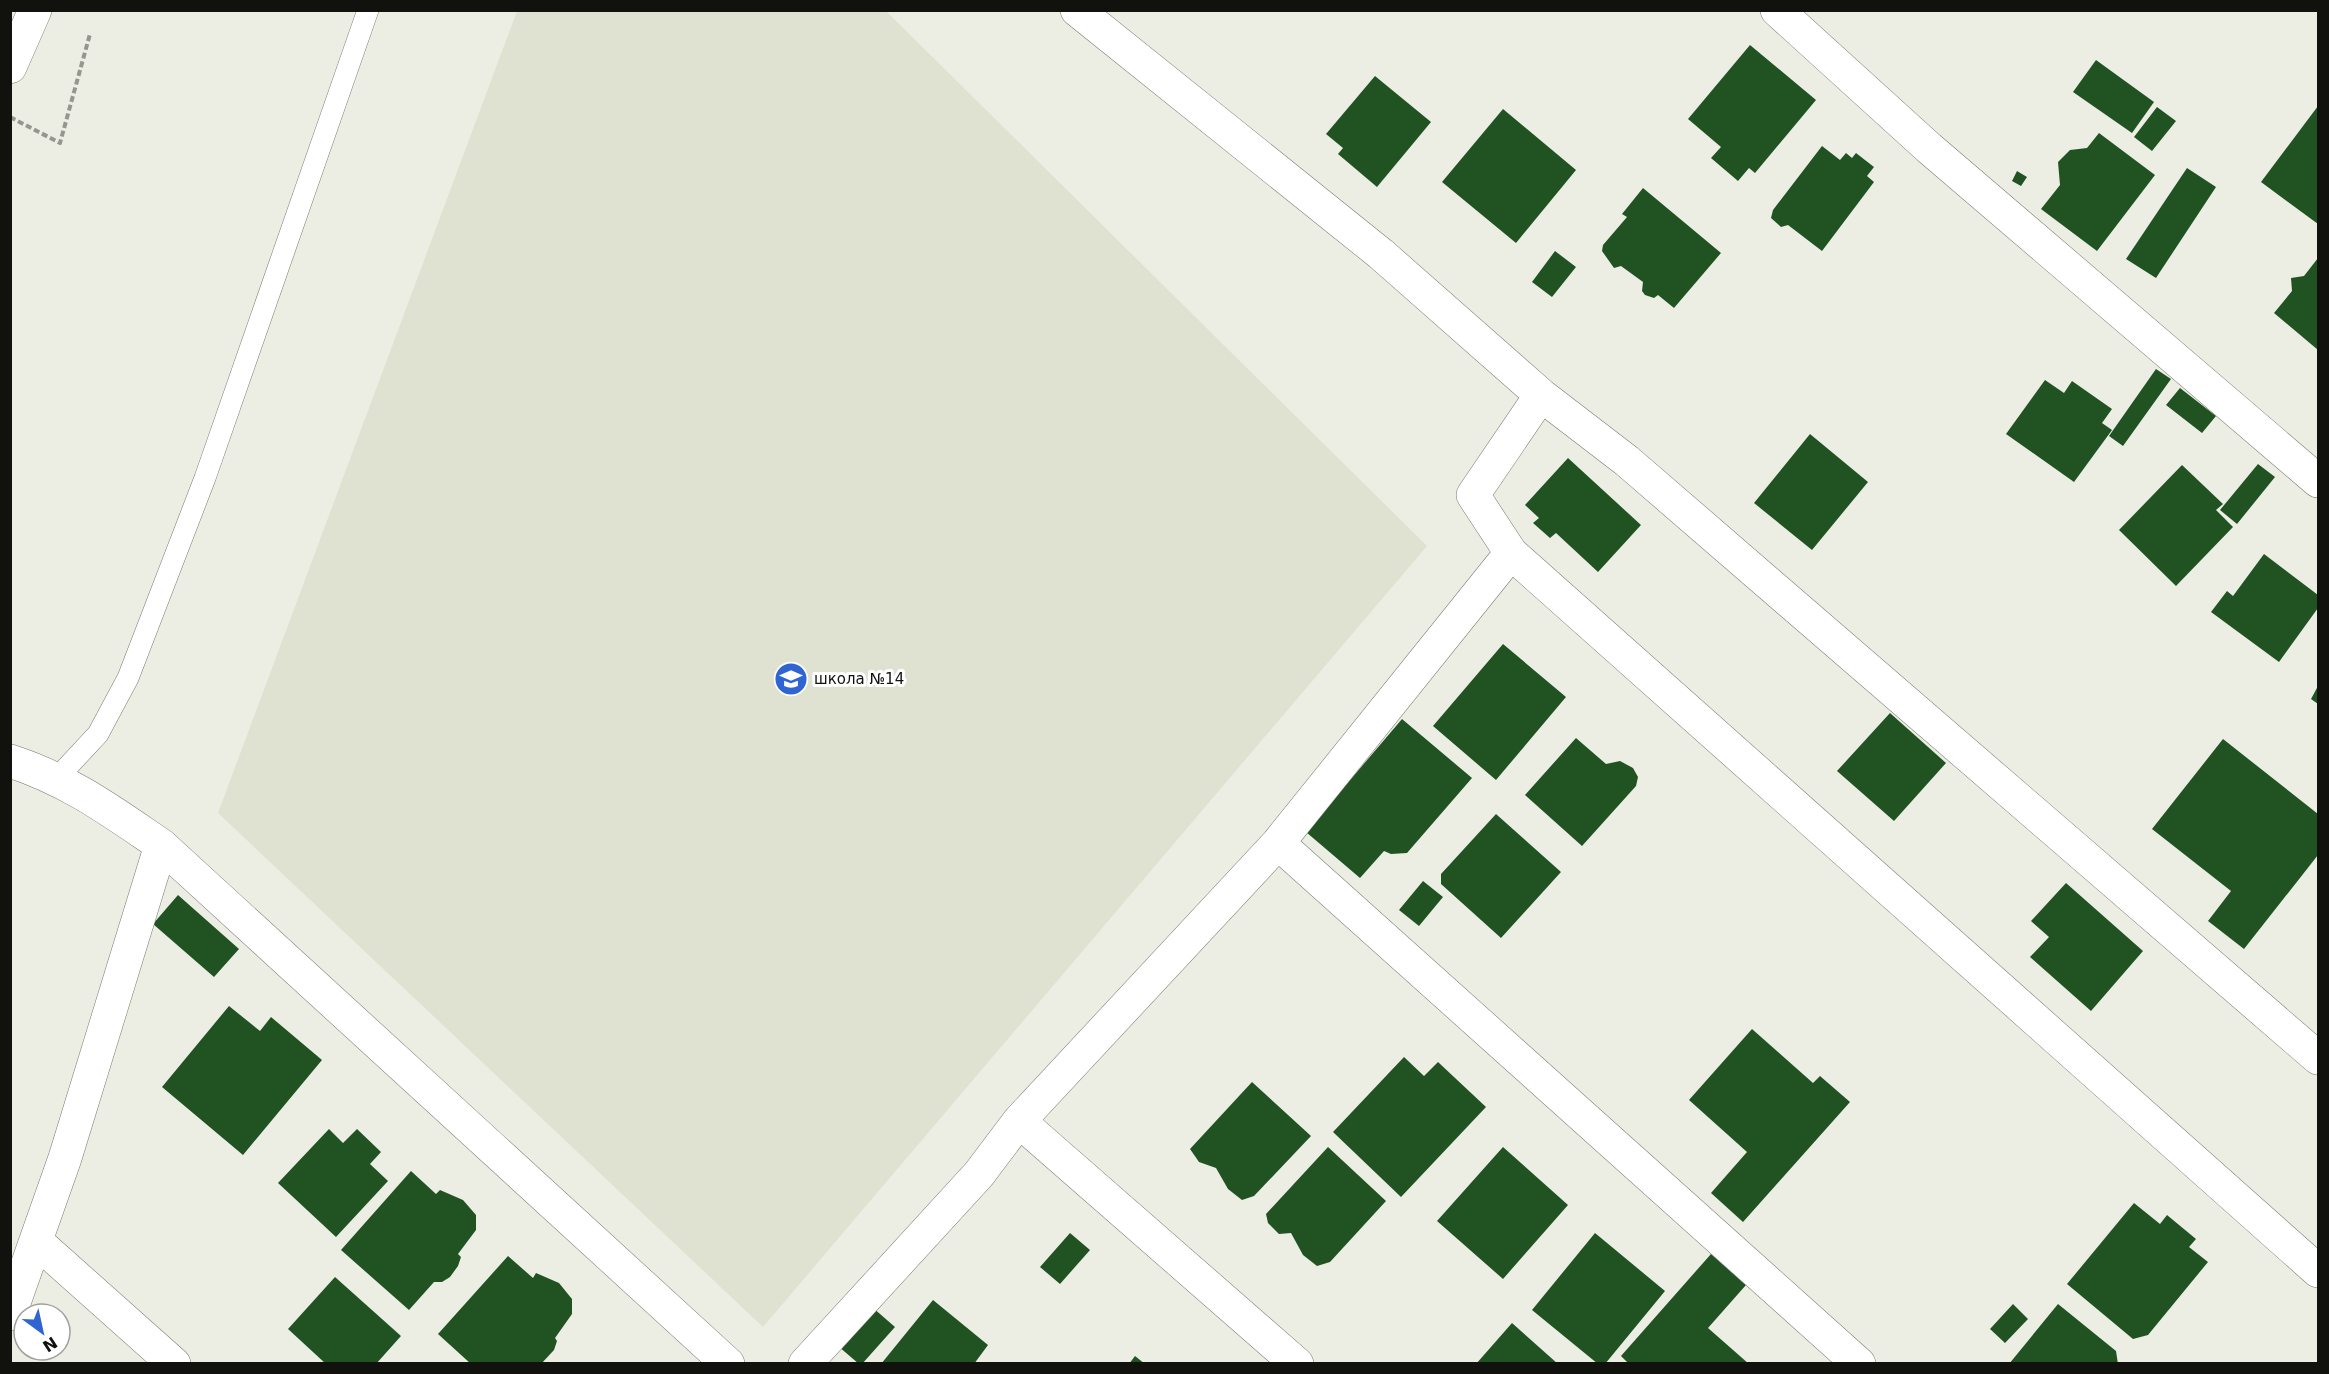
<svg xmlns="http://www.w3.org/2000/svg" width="2329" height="1374" font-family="'DejaVu Sans',sans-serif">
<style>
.built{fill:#dfe2d0}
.building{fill:#215322}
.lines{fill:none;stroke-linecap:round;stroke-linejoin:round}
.lane-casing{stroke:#797a71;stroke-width:22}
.street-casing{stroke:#797a71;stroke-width:34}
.secondary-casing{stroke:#797a71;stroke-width:34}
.path{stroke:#95978f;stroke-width:4;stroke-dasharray:6 3;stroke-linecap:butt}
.lane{stroke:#fff;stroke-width:21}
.street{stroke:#fff;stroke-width:33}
.secondary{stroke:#fff;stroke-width:33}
.labels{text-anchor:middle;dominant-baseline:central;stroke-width:6;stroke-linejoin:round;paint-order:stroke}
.poi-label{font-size:15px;fill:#11120e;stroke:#fff;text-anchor:start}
</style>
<rect width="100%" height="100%" fill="#eceee4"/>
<path class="built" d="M517,11H886L1427,546L763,1327L218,813Z"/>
<path class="building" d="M1750,45L1816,100L1755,173L1749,168L1738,181L1711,158L1721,147L1688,119Z
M2096,60L2154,102L2132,133L2073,92Z
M1375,76L1431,122L1377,187L1338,154L1343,148L1326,134Z
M2318,106V224L2261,182Z
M2157,107L2176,121L2152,151L2134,137Z
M1503,109L1576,170L1516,243L1442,182Z
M2099,133L2155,175L2097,251L2041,209L2060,185L2058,162L2070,150L2087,148Z
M1822,146L1840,160L1846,153L1852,158L1856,153L1874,167L1867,176L1874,182L1822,251L1788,225L1781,227L1771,218L1773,210Z
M2187,168L2216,187L2156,278L2126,259Z
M2017,171L2027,177L2021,186L2012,181Z
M1643,188L1721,253L1674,308L1658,295L1654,298L1645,295L1642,291L1643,282L1621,266L1614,268L1602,251L1603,245L1627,217L1622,214Z
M1555,251L1576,267L1552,297L1532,282Z
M2318,258V350L2274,313L2292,291L2291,278L2304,276Z
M2156,369L2171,379L2123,446L2109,436Z
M2045,380L2064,393L2072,381L2112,409L2102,423L2112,430L2074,482L2006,434Z
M2180,388L2216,416L2202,433L2166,405Z
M1810,434L1868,482L1812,550L1754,503Z
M1568,458L1641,525L1598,572L1556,533L1550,538L1533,523L1539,518L1525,505Z
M2258,464L2275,477L2237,524L2220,510Z
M2182,465L2223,504L2216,510L2233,527L2176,586L2119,530Z
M2264,554L2318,595V608L2279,662L2211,612L2227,591L2233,596Z
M1503,644L1566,697L1496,780L1433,726Z
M2318,686V704L2311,699Z
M1890,713L1946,763L1894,821L1837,771Z
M1402,719L1472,778L1407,853L1391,854L1384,851L1360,878L1306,832Z
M1576,738L1606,764L1620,761L1633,768L1638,777L1636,786L1582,846L1525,795Z
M2223,739L2318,814V855L2244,949L2208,921L2231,891L2152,829Z
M1496,814L1561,872L1501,938L1441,884V874Z
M1423,881L1443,897L1419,926L1399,910Z
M2066,883L2143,951L2091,1011L2030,957L2049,937L2031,921Z
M178,895L239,949L214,977L153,924Z
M229,1006L260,1031L271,1017L322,1060L243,1155L162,1087Z
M1752,1029L1813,1083L1820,1076L1850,1102L1743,1222L1711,1193L1747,1152L1689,1100Z
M1404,1057L1424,1076L1438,1062L1486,1107L1401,1197L1333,1132Z
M1252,1082L1311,1136L1254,1196L1242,1200L1228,1189L1216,1168L1199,1162L1190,1149Z
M329,1129L343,1143L357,1129L381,1152L370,1164L388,1181L336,1237L278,1183Z
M1328,1147L1386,1201L1330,1262L1317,1266L1303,1255L1291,1233L1279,1234L1268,1223L1266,1214Z
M1503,1147L1568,1205L1503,1279L1437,1221Z
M411,1171L436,1194L440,1190L463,1200L476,1215V1230L458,1254L461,1257L458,1266L450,1277L442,1282H434L409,1310L341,1250Z
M2134,1203L2160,1224L2167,1215L2196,1239L2189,1247L2208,1262L2148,1335L2133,1339L2067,1284Z
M1070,1233L1090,1250L1060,1284L1040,1267Z
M1595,1233L1665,1291L1605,1364H1598L1532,1310Z
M1711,1254L1746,1285L1708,1328L1749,1364H1629L1621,1356Z
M508,1256L533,1278L536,1273L559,1283L572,1299V1314L555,1338L557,1341L554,1350L541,1364H471L438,1334Z
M335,1277L401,1336L376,1364H326L288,1329Z
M933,1300L988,1345L974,1364H881Z
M2013,1304L2028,1319L2005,1343L1990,1329Z
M2058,1304L2116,1351L2118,1364H2009Z
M872,1307L895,1327L862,1364H859L838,1346Z
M1512,1323L1558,1364H1476Z
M1135,1356L1145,1364H1129Z"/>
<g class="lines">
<defs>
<path id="lane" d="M57,778L98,734L128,678L205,478L368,10"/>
<path id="street" d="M1077,10L1381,254L1541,395L1627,461L2318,1058
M1777,10L1929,148L2318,481
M1511,553L2318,1271
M10,761C69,780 111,811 161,845L728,1364
M1278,843L1859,1364
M1019,1121L1297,1364
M36,1241L174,1364
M10,1314L65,1158L161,845
M805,1364L979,1174L1019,1121L1278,843L1511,553L1473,495L1541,395"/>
<path id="secondary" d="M10,67L35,10"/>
</defs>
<use href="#lane" class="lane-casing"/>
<use href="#street" class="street-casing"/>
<use href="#secondary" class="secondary-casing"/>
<path class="path" d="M10,117L60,143L90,34"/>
<use href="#lane" class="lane"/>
<use href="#street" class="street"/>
<use href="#secondary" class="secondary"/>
</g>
<defs>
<symbol id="school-disc" viewBox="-11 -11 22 22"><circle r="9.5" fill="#2e65d3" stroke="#fff"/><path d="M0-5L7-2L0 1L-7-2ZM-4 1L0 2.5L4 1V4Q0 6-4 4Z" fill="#fff"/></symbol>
</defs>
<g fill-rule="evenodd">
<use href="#school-disc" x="772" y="660" width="38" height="38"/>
</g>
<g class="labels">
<g class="poi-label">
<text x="814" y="679">школа №14</text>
</g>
</g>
<rect width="2329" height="1374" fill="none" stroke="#11120e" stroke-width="24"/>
<g transform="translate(42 1332) rotate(147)"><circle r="28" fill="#ffffff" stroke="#a0a09f" stroke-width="1.5"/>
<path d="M0-4.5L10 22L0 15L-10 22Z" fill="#2e65d3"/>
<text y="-9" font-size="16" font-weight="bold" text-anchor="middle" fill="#11120e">N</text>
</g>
</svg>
